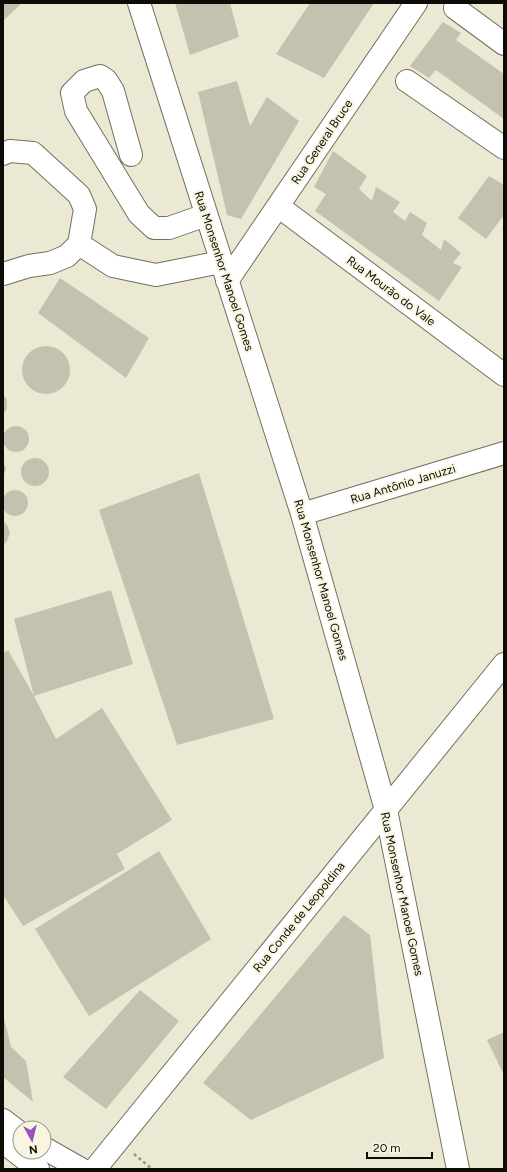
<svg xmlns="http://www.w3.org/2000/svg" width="507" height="1172" font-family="Figtree,sans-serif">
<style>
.building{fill:#c4c2af}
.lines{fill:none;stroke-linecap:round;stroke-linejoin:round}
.minor-casing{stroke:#72705e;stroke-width:24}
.major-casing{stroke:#72705e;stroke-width:24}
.highway-casing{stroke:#72705e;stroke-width:24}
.path{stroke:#949384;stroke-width:2.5;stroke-dasharray:3 3;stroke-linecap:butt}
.minor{stroke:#fff;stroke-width:22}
.major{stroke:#fff;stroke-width:22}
.highway{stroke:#fff;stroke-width:22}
.labels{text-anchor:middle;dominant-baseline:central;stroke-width:4;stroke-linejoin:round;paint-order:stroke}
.street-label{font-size:12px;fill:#0d0c06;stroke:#f8f6e1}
</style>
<rect width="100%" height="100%" fill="#ebe9d4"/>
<path class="building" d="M3,3H22L3,21Z
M175,3H230L239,37L190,55Z
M310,3H374L324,78L276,54Z
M443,22L461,33L456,40L504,74V119L436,70L429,78L410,66Z
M237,81L250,126L267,97L299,121L241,219L227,215L198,92Z
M333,151L367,176L359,189L372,201L376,187L400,202L393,212L405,221L410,212L427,223L422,235L441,250L444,239L461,253L453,263L462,267L439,301L315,211L326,194L314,187Z
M489,176L504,185V215L486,239L458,218Z
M60,278L149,338L126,378L38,313Z
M22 370a24 24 0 1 1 48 0a24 24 0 1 1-48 0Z
M3,394L7,400V409L3,414Z
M3 439a13 13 0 1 1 26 0a13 13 0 1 1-26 0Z
M21 472a14 14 0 1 1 28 0a14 14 0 1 1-28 0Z
M3,460L6,469L3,477Z
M199,473L274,719L177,745L99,510Z
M2 503a13 13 0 1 1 26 0a13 13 0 1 1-26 0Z
M3,521L7,525L10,533L7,541L3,545Z
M111,590L133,664L34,696L14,619Z
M8,650L34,696L56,739L102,708L172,820L117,854L125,869L23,926L3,895V653Z
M159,851L211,939L89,1016L35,929Z
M344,915L370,935L384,1058L251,1120L203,1083Z
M140,990L179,1021L106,1109L63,1077Z
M3,1014L11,1047L26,1061L33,1102L3,1077Z
M504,1032V1075L487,1040Z"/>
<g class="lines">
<defs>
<path id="minor" d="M139,3L302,514L386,810L458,1169
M455,8L504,44
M407,81L504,148
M3,154L10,151L33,153L79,195L85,209L79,244L67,256L50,263L29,266L3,274
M131,155L113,91L106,80L100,76L84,81L72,93L76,111L139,214L154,228H169L206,215
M278,206L504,375
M79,244L113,266L156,275L221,262
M227,281L416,3
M302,514L504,453"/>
<path id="major" d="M3,1142L38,1169
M95,1169L504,664"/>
<path id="highway" d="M3,1120L20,1133
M44,1148L81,1169"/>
</defs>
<use href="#minor" class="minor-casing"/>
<use href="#major" class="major-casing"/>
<use href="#highway" class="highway-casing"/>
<path class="path" d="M134,1154L152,1169"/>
<use href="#minor" class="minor"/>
<use href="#major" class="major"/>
<use href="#highway" class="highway"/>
</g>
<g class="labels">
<g class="street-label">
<text transform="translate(322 142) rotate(-56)">Rua General Bruce</text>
<text transform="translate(224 271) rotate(72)">Rua Monsenhor Manoel Gomes</text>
<text transform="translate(391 291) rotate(37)">Rua Mourão do Vale</text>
<text transform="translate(403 484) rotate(-17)">Rua Antônio Januzzi</text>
<text transform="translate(321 580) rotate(74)">Rua Monsenhor Manoel Gomes</text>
<text transform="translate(402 894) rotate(78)">Rua Monsenhor Manoel Gomes</text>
<text transform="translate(299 917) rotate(-51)">Rua Conde de Leopoldina</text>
</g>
</g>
<rect width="507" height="1172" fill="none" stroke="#0d0c06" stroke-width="8"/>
<g transform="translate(32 1140) rotate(172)"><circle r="19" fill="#f8f6e1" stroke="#9a9889"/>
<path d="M0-3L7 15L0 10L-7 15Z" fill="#9a4fc1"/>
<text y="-6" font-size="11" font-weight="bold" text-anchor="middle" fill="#0d0c06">N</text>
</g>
<path d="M367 1152v6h65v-6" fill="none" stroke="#0d0c06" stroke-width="2"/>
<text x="373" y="1152" font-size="12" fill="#0d0c06" stroke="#f8f6e1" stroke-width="3" paint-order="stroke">20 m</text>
</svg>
